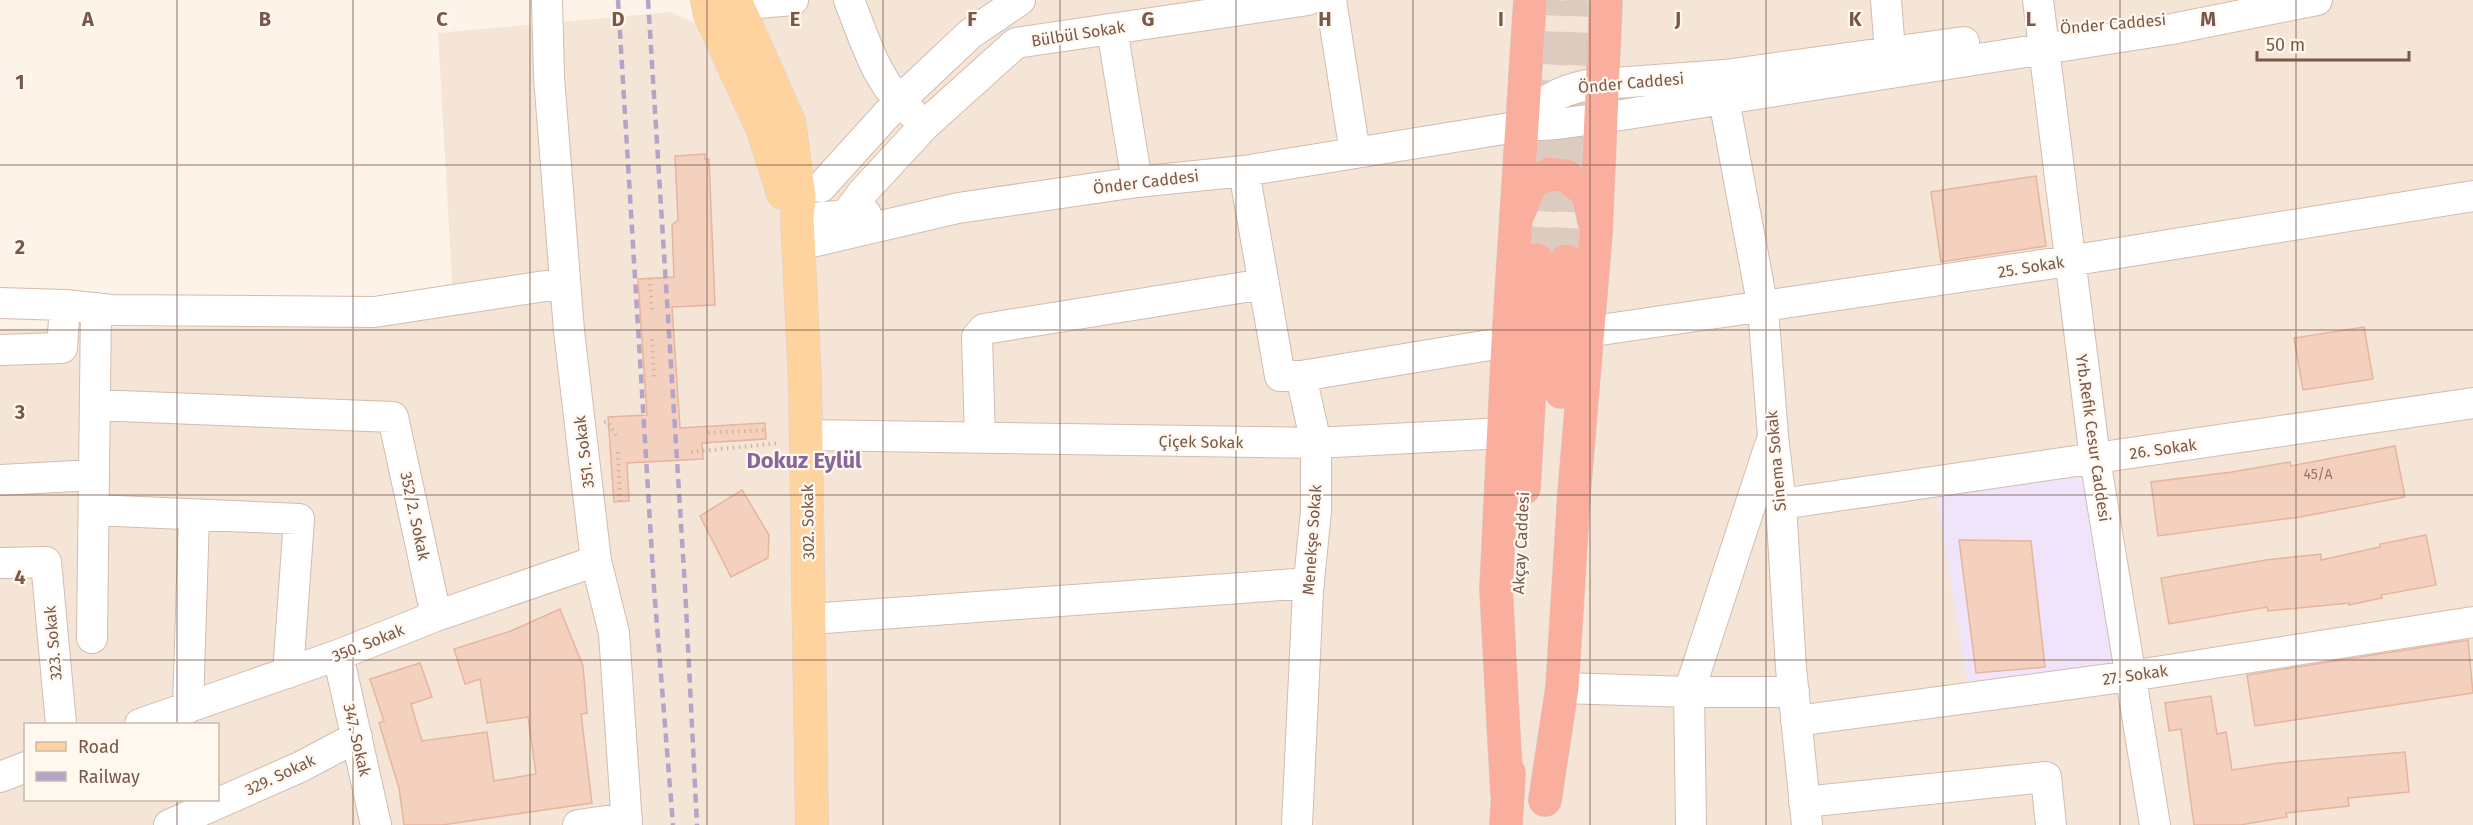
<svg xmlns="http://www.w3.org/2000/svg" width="2473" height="825" font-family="'Fira Sans',sans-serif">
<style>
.residential{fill:#f5e5d6;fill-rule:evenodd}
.education{fill:#f0e4fa}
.building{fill:#f4d0be;stroke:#e7b49e;stroke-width:1.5}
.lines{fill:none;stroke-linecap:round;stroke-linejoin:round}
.highway-tunnel{stroke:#dcccc0;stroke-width:33;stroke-dasharray:33 16;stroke-linecap:butt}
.minor-casing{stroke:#d3bcaf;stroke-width:32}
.major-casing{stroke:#d9d0cc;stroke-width:34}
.highway-casing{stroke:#d9d0cc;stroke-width:34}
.path{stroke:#dab3a0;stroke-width:4;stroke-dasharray:1.5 4.5;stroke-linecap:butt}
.minor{stroke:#fff;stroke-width:30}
.major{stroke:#fed39e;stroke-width:33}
.highway{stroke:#faae9d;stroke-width:33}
.rail{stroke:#b5a4c9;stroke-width:4.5;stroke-dasharray:9 6;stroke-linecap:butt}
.grid{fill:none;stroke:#79574a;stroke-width:1.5;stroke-opacity:0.55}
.labels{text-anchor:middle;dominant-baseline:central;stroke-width:4.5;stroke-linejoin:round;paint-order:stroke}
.number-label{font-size:14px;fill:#987567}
.street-label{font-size:16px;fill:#79574a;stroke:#fff8ef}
.district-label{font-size:22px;font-weight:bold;fill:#86669c;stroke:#fff8ef}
.grid-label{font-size:20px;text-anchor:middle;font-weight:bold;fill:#79574a;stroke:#fff8ef;stroke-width:4.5;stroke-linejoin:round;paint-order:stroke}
</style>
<rect width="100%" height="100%" fill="#fdf3e8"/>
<path class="residential" d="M732,0H2473V825H0V329L381,324L454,316L438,33L671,12L695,23ZM26,724H218V800H26Z"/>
<path class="education" d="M2088,467L2114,668L1968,686L1935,488Z"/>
<path class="building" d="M705,154V159H709L715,305L672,307L680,428L765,423L766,439L702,443L703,459L627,463L629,501L614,502L608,417L647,415L638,279L674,277L672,225L678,220L675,156Z
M2036,176L2046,246L1941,262L1931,192Z
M2364,327L2373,379L2303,390L2294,338Z
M2395,446L2405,497L2300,517L2158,536L2151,482L2232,472L2290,462L2291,466Z
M742,490L769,535L768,558L731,577L700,516Z
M2426,535L2436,585L2381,595L2382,598L2349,605V603L2268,611L2267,607L2169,624L2161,578L2266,560L2321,554V560L2380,547V544Z
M1959,540L2031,541L2045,667L1976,673Z
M560,609L583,666L587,713L581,714L592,803L442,825H404L399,788L379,723L384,721L370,679L420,663L432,697L411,704L422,741L487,732L494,781L536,774L528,717L487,723L480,679L465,684L454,649L511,631Z
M2468,640L2473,693L2255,726L2247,675Z
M2211,696L2217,734L2226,732L2232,770L2278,763L2405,752L2409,792L2348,798L2349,806L2286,813L2287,817L2240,825H2194L2181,729L2169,731L2165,703Z"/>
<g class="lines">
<path class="highway-tunnel" d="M1537,260L1554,0
M1566,261L1582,0"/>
<defs>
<path id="minor" d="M547,0L549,77L569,331L596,561L614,633L627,825
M849,0C865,40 877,85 912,113
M1331,0L1355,153
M1886,0L1890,51
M2038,0L2095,459L2155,825
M736,5L793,0
M1112,29L1137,182
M1724,100L1763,308L1773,436L1781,504L1791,668L1807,825
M1522,126C1542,101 1555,92 1587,85L1725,75L1964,42
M1244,171L1280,376H1301
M821,187L898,102L970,34L1020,0
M846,215L863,192L926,124L1016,43L1308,0
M797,219L866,214
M799,245L958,208L1137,182L1244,171L1522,126L1557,124L1602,118L2172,29L2317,0
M0,303L65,305
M1587,332L2069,261L2473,196
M0,350L62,348L65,305L112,310L374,312L565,283
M95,405L393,417L436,616
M806,435L1316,443L1301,376L1508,342
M980,438L977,337L984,329L1264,284
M1770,445L1689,692H1794
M0,480L94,475
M1781,504L2473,403
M94,510L299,519L288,673
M0,563L46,562L61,724
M810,619L1309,583
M92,638L96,308
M338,655L376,825
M1562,688L1689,692L1691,825
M188,708L194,515
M1796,721L2131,676L2473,622
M140,724L338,655L436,616L596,561
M0,777L26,767
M1804,802L2046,777L2051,825
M169,825L300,767L357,737
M578,825L627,818
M1297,825L1308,590L1316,511V443L1504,433"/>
<path id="major" d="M707,0L710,14L763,130L783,193
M735,0L789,122L799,196L797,219L805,381L812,825"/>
<path id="highway" d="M1519,212L1532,182L1550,174L1566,176L1588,193L1594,221
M1561,392L1566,261
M1524,488L1537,260
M1507,794L1496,589L1508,342L1530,0
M1545,800L1562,688L1574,494L1596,232L1606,0
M1506,825L1509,773"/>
</defs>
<use href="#minor" class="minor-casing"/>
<use href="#major" class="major-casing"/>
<use href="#highway" class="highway-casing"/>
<path class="path" d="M650,278L652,313
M652,339L654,377
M604,422H608L617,438
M708,433L765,430
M618,452L620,502
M691,452L780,443"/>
<use href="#minor" class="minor"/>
<use href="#major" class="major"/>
<use href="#highway" class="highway"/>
<path class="rail" d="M618,0L654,588L673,825
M648,0L685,587L697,825"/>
</g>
<path class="grid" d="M177,0V724M353,0V825M530,0V825M707,0V825M883,0V825M1060,0V825M1236,0V825M1413,0V825M1590,0V825M1766,0V825M1943,0V825M2120,0V825M2296,0V825M0,165H2473M0,330H2473M0,495H2473M0,660H2473M177,800V825"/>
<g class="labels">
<g class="number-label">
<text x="2318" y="474">45/A</text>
</g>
<g class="street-label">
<text transform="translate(2113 24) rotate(-5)">Önder Caddesi</text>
<text transform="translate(1078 34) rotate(-9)">Bülbül Sokak</text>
<text transform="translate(1631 83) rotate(-5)">Önder Caddesi</text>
<text transform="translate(1146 182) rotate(-7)">Önder Caddesi</text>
<text transform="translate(2031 267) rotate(-9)">25. Sokak</text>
<text transform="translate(2093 438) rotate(82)">Yrb.Refik Cesur Caddesi</text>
<text transform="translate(1201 442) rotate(1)">Çiçek Sokak</text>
<text transform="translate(2163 449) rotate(-8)">26. Sokak</text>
<text transform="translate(584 452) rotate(-97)">351. Sokak</text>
<text transform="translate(1776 461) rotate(-95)">Sinema Sokak</text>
<text transform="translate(415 516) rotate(78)">352/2. Sokak</text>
<text transform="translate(808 522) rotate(-91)">302. Sokak</text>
<text transform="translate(1312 540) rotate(-86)">Menekşe Sokak</text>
<text transform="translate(1521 543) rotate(-87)">Akçay Caddesi</text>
<text transform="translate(53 643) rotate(-95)">323. Sokak</text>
<text transform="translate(368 643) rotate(-22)">350. Sokak</text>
<text transform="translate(2135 675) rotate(-8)">27. Sokak</text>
<text transform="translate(357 740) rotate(77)">347. Sokak</text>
<text transform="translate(280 775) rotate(-25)">329. Sokak</text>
</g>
<g class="district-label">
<text x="804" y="460">Dokuz Eylül</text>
</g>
</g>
<g class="grid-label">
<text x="88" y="26">A</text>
<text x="265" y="26">B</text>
<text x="442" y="26">C</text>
<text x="618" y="26">D</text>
<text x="795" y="26">E</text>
<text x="972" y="26">F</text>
<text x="1148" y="26">G</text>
<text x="1325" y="26">H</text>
<text x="1501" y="26">I</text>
<text x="1678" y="26">J</text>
<text x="1855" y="26">K</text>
<text x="2031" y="26">L</text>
<text x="2208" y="26">M</text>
<text x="20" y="89">1</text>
<text x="20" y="254">2</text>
<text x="20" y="419">3</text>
<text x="20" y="584">4</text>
</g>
<rect x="24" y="723" width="195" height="78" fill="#fff8ef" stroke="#c9b8ad" stroke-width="1.5"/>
<rect x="36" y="742" width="30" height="9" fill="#fed39e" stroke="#c9b8ad" stroke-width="1.5"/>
<text x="78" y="753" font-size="18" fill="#79574a">Road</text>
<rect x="36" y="772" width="30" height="9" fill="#b5a4c9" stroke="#c9b8ad" stroke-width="1.5"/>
<text x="78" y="783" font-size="18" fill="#79574a">Railway</text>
<path d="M2257 51v9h152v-9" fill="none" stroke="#79574a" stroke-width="3"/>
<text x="2266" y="51" font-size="18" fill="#79574a" stroke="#fff8ef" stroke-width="4.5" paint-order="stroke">50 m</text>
</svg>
